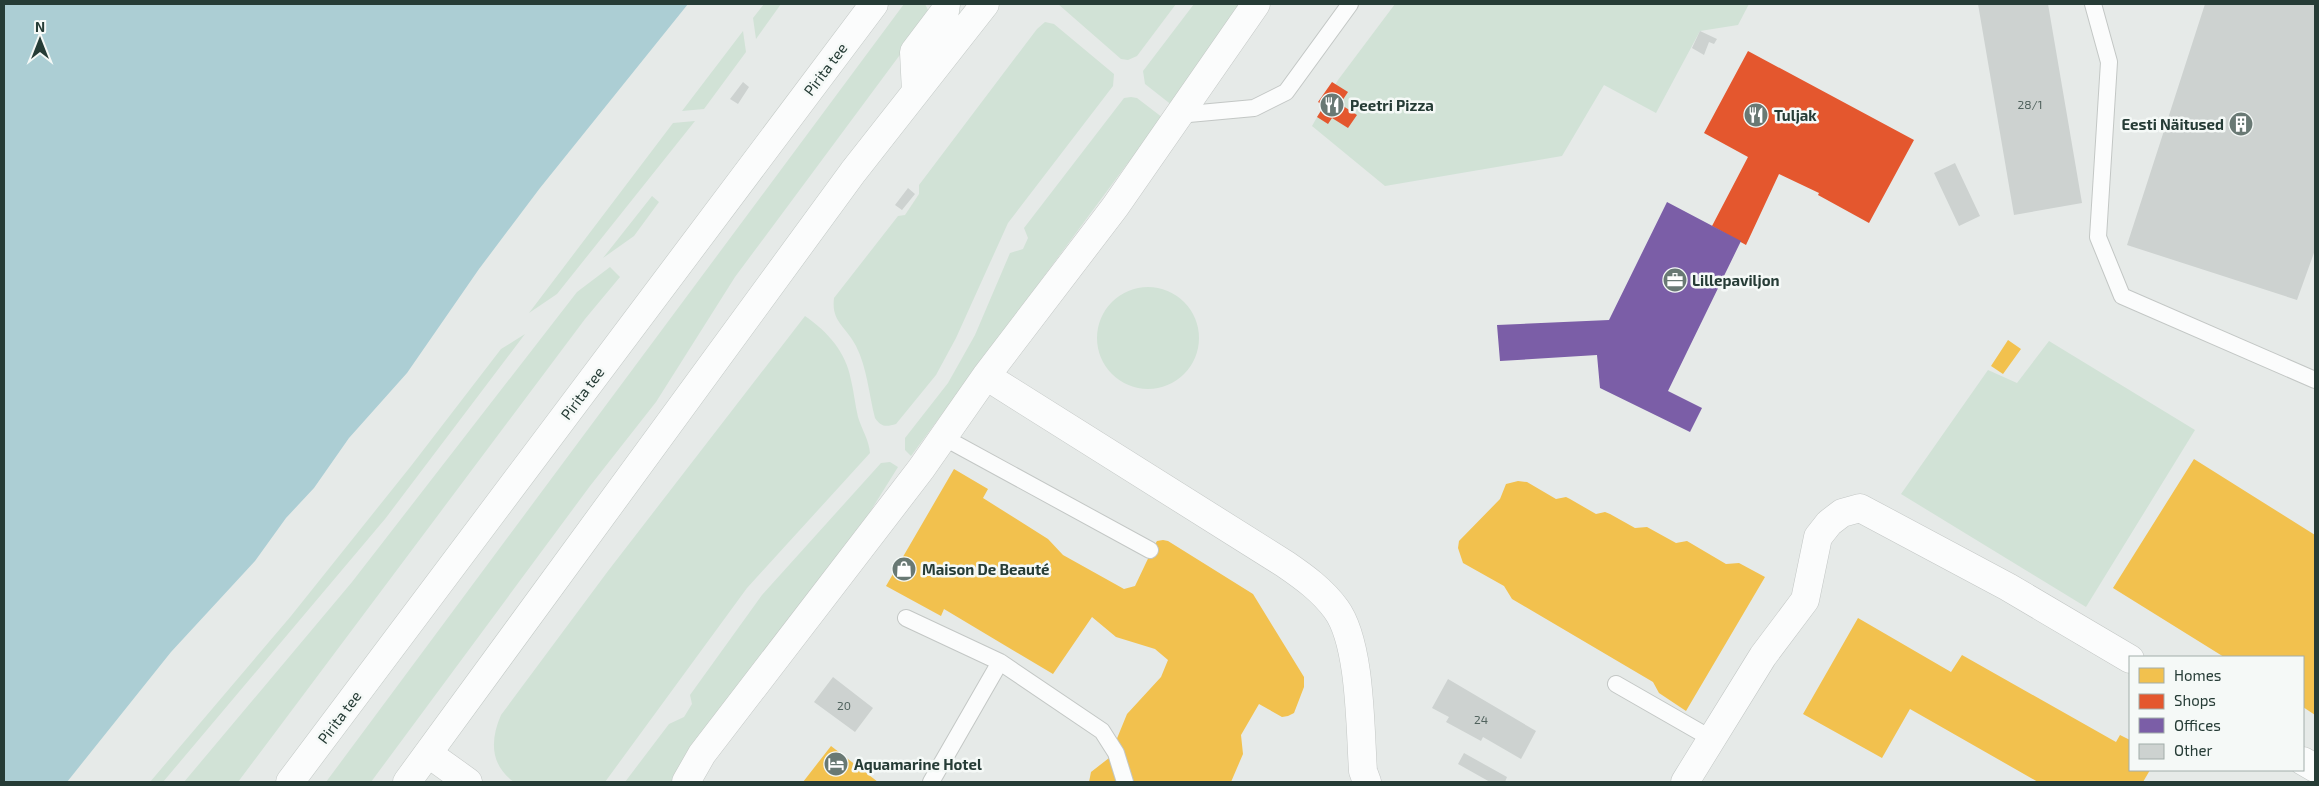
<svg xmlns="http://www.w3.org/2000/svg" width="2319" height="786" font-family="'Exo 2',sans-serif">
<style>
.green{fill:#d1e2d6}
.water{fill:#acced4}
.homes{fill:#f2c14e}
.shops{fill:#e4572e}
.offices{fill:#7b5ea7}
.building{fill:#cdd2d0}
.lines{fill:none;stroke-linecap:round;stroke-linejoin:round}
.service-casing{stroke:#c3c7c5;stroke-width:18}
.minor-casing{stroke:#c3c7c5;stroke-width:29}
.secondary-casing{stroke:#c2c8c5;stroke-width:29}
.service{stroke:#fbfcfc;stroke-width:16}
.minor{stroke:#fbfcfc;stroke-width:28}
.secondary{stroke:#fbfcfc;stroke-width:28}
.labels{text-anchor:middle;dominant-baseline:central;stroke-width:5;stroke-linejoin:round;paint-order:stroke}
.number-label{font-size:12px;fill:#50625d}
.street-label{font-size:15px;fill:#263c36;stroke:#f5f9f7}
.poi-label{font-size:15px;font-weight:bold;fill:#263c36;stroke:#f5f9f7;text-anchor:start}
</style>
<rect width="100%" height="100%" fill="#e6eae8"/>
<path class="green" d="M764,4H781L756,39L753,18Z
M904,4H925L928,10V17L735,277L656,402L590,486L371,782H326Z
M1058,4H1176L1137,56L1128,60L1121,59Z
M1194,4H1242L1173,106L1145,84L1143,71Z
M1395,4H1749L1738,25L1700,31L1656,113L1604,85L1562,156L1385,186L1312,126L1338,80Z
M1045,22L1054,24L1114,74L1113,86L1008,223L956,338L936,375L896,424C886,427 881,427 875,418C869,395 867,367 856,346C846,326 831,322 834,298L898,216L905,215L919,194V185L1037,29Z
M743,31L746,52L704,109L682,111Z
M1131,97L1137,98L1167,121L1145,149L1127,164L911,456L905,450V438L948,383L975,335L1010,253L1023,249L1028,238L1024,228L1124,98Z
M695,121L557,294L529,313L673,123Z
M652,196L659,202L634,236L603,258Z
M610,267L620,277L585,319L238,782H184L352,582L577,292Z
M1097 338a51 51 0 1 1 102 0a51 51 0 1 1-102 0Z
M805,316C828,332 846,352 851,380C854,392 855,405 858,417C862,430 869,440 870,453L747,588L605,782H514C490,765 490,740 501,715L608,571Z
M525,334L385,519L163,782H150L291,616L411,466L501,349Z
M2049,341L2195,430L2086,607L1901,494L1988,370L2017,383Z
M890,462L898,467L840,560L672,782H625L669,724L684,717L692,704L690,695L762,595L881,463Z"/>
<path class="water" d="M4,4H688L540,188L479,269L407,373L349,438L314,488L286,518L255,561L171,652L67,782H4Z"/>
<path class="homes" d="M2008,340L2021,349L2003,374L1991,366Z
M2194,459L2315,535V715L2303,707V657H2224L2113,588Z
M954,469L988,489L983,498L1048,539L1063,555L1124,589L1135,586L1154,546L1157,541L1163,540L1168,541L1253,594L1304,677V687L1294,713L1288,716L1282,717L1259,704L1241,735L1243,754L1231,782H1089L1091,772L1109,758L1127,714L1161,677L1168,660L1155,649L1116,637L1092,617L1053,674L944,609L941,616L886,586Z
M1518,481L1527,482L1556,499L1566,497L1570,499L1596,514L1605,512L1610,514L1635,528L1647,527L1676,543L1687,541L1726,564L1739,563L1765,577L1686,711L1659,693L1653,682L1512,599L1504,586L1463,563L1458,548L1459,541L1500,499L1506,484Z
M1858,618L1951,672L1962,655L2116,742L2120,735L2130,740V770H2150L2143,782H2038L1910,709L1882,758L1803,714Z
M831,746L878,782H803Z"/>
<path class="shops" d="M1748,51L1914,140L1869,223L1818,195L1819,193L1779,174L1746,245L1712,226L1748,157L1704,133Z
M1332,82L1348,92L1340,104L1357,115L1348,128L1332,118L1328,124L1317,117L1324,106L1318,102Z"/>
<path class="offices" d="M1667,202L1741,241L1668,391L1702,408L1690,432L1600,388L1597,355L1500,361L1497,325L1609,320Z"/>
<path class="building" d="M1978,4H2048L2082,203L2014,215Z
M2205,4H2315V250L2297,300L2127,245Z
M1700,31L1717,39L1714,44L1709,42L1704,55L1692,48Z
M743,82L749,87L738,104L730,99Z
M1955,163L1980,216L1959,226L1934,173Z
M908,188L915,194L902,210L895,205Z
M833,677L873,708L855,732L814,702Z
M1448,679L1536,731L1521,759L1483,737L1481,741L1446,722L1449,717L1432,708Z
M1464,753L1507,777L1505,782H1490L1458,764Z"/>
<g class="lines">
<defs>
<path id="service" d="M2093,4L2109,62L2098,237L2122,296L2315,380
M1178,115L1254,108L1286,92L1350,4
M943,437L1150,550
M906,618L1000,662L931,782
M1000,662L1102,731L1116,753L1125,782
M1616,684L1712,739"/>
<path id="minor" d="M986,376L1285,564C1304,577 1322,590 1336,609C1361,643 1360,728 1363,771L1367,782
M429,754L468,782
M2303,761L2315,768
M686,782L702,754L921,469L986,376L1115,207L1256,4
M1685,782L1763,656L1805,600L1818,537L1829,523L1842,513L1860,508L2008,587L2130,659"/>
<path id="secondary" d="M916,92L914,52L945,11L946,4
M290,782L874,4
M407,782L853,172L985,4"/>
</defs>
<use href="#service" class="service-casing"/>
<use href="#minor" class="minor-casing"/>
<use href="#secondary" class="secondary-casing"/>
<use href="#service" class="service"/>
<use href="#minor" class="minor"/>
<use href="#secondary" class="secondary"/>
</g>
<defs>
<symbol id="restaurant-disc" viewBox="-11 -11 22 22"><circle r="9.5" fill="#697974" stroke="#f5f9f7"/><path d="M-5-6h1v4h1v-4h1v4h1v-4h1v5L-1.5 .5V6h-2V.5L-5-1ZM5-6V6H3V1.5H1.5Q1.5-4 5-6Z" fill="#fff"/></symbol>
<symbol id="building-disc" viewBox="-11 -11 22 22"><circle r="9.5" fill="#697974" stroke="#f5f9f7"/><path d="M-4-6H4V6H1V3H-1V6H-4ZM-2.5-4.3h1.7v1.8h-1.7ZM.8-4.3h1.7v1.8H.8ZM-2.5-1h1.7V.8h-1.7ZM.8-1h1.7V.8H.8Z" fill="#fff"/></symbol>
<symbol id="office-disc" viewBox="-11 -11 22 22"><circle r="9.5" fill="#697974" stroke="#f5f9f7"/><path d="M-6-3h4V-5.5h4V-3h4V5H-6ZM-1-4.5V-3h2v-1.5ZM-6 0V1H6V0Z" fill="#fff"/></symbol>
<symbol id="shop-disc" viewBox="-11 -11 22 22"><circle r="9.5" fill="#697974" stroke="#f5f9f7"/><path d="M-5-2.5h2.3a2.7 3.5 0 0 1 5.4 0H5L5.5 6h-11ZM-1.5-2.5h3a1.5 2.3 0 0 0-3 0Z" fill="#fff"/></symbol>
<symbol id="hotel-disc" viewBox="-11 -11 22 22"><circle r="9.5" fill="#697974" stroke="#f5f9f7"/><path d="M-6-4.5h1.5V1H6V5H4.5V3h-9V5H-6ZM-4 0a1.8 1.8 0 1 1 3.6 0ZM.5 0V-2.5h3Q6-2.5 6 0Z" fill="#fff"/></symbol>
</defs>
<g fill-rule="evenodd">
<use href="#restaurant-disc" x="1318" y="91" width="28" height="28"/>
<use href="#restaurant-disc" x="1742" y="101" width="28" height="28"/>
<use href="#building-disc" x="2227" y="110" width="28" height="28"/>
<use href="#office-disc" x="1661" y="266" width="28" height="28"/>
<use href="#shop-disc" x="890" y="555" width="28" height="28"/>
<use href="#hotel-disc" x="822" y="750" width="28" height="28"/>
</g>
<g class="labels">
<g class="number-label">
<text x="2030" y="104">28/1</text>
<text x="844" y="705">20</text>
<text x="1481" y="719">24</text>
</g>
<g class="street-label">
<text transform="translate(825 69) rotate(-53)">Pirita tee</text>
<text transform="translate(582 393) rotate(-53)">Pirita tee</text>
<text transform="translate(339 717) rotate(-53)">Pirita tee</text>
</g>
<g class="poi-label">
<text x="1350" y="105">Peetri Pizza</text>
<text x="1774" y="115">Tuljak</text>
<text x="2224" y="124" text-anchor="end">Eesti Näitused</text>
<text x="1692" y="280">Lillepaviljon</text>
<text x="922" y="569">Maison De Beauté</text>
<text x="854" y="764">Aquamarine Hotel</text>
</g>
</g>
<rect width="2319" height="786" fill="none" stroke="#263c36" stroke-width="10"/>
<rect x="2129" y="656" width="175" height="115" fill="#f5f9f7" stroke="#a2adaa"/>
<rect x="2139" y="668" width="25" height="15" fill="#f2c14e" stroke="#a2adaa"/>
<text x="2174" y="681" font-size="15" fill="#263c36">Homes</text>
<rect x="2139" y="694" width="25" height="15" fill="#e4572e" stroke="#a2adaa"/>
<text x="2174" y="706" font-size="15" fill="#263c36">Shops</text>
<rect x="2139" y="718" width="25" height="15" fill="#7b5ea7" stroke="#a2adaa"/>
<text x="2174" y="731" font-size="15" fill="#263c36">Offices</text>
<rect x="2139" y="744" width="25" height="15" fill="#cdd2d0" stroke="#a2adaa"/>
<text x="2174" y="756" font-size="15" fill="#263c36">Other</text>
<g transform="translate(40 40)" stroke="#f5f9f7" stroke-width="4" paint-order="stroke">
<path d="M0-4L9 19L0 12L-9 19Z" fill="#263c36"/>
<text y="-8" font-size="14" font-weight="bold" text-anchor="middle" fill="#263c36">N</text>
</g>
</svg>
